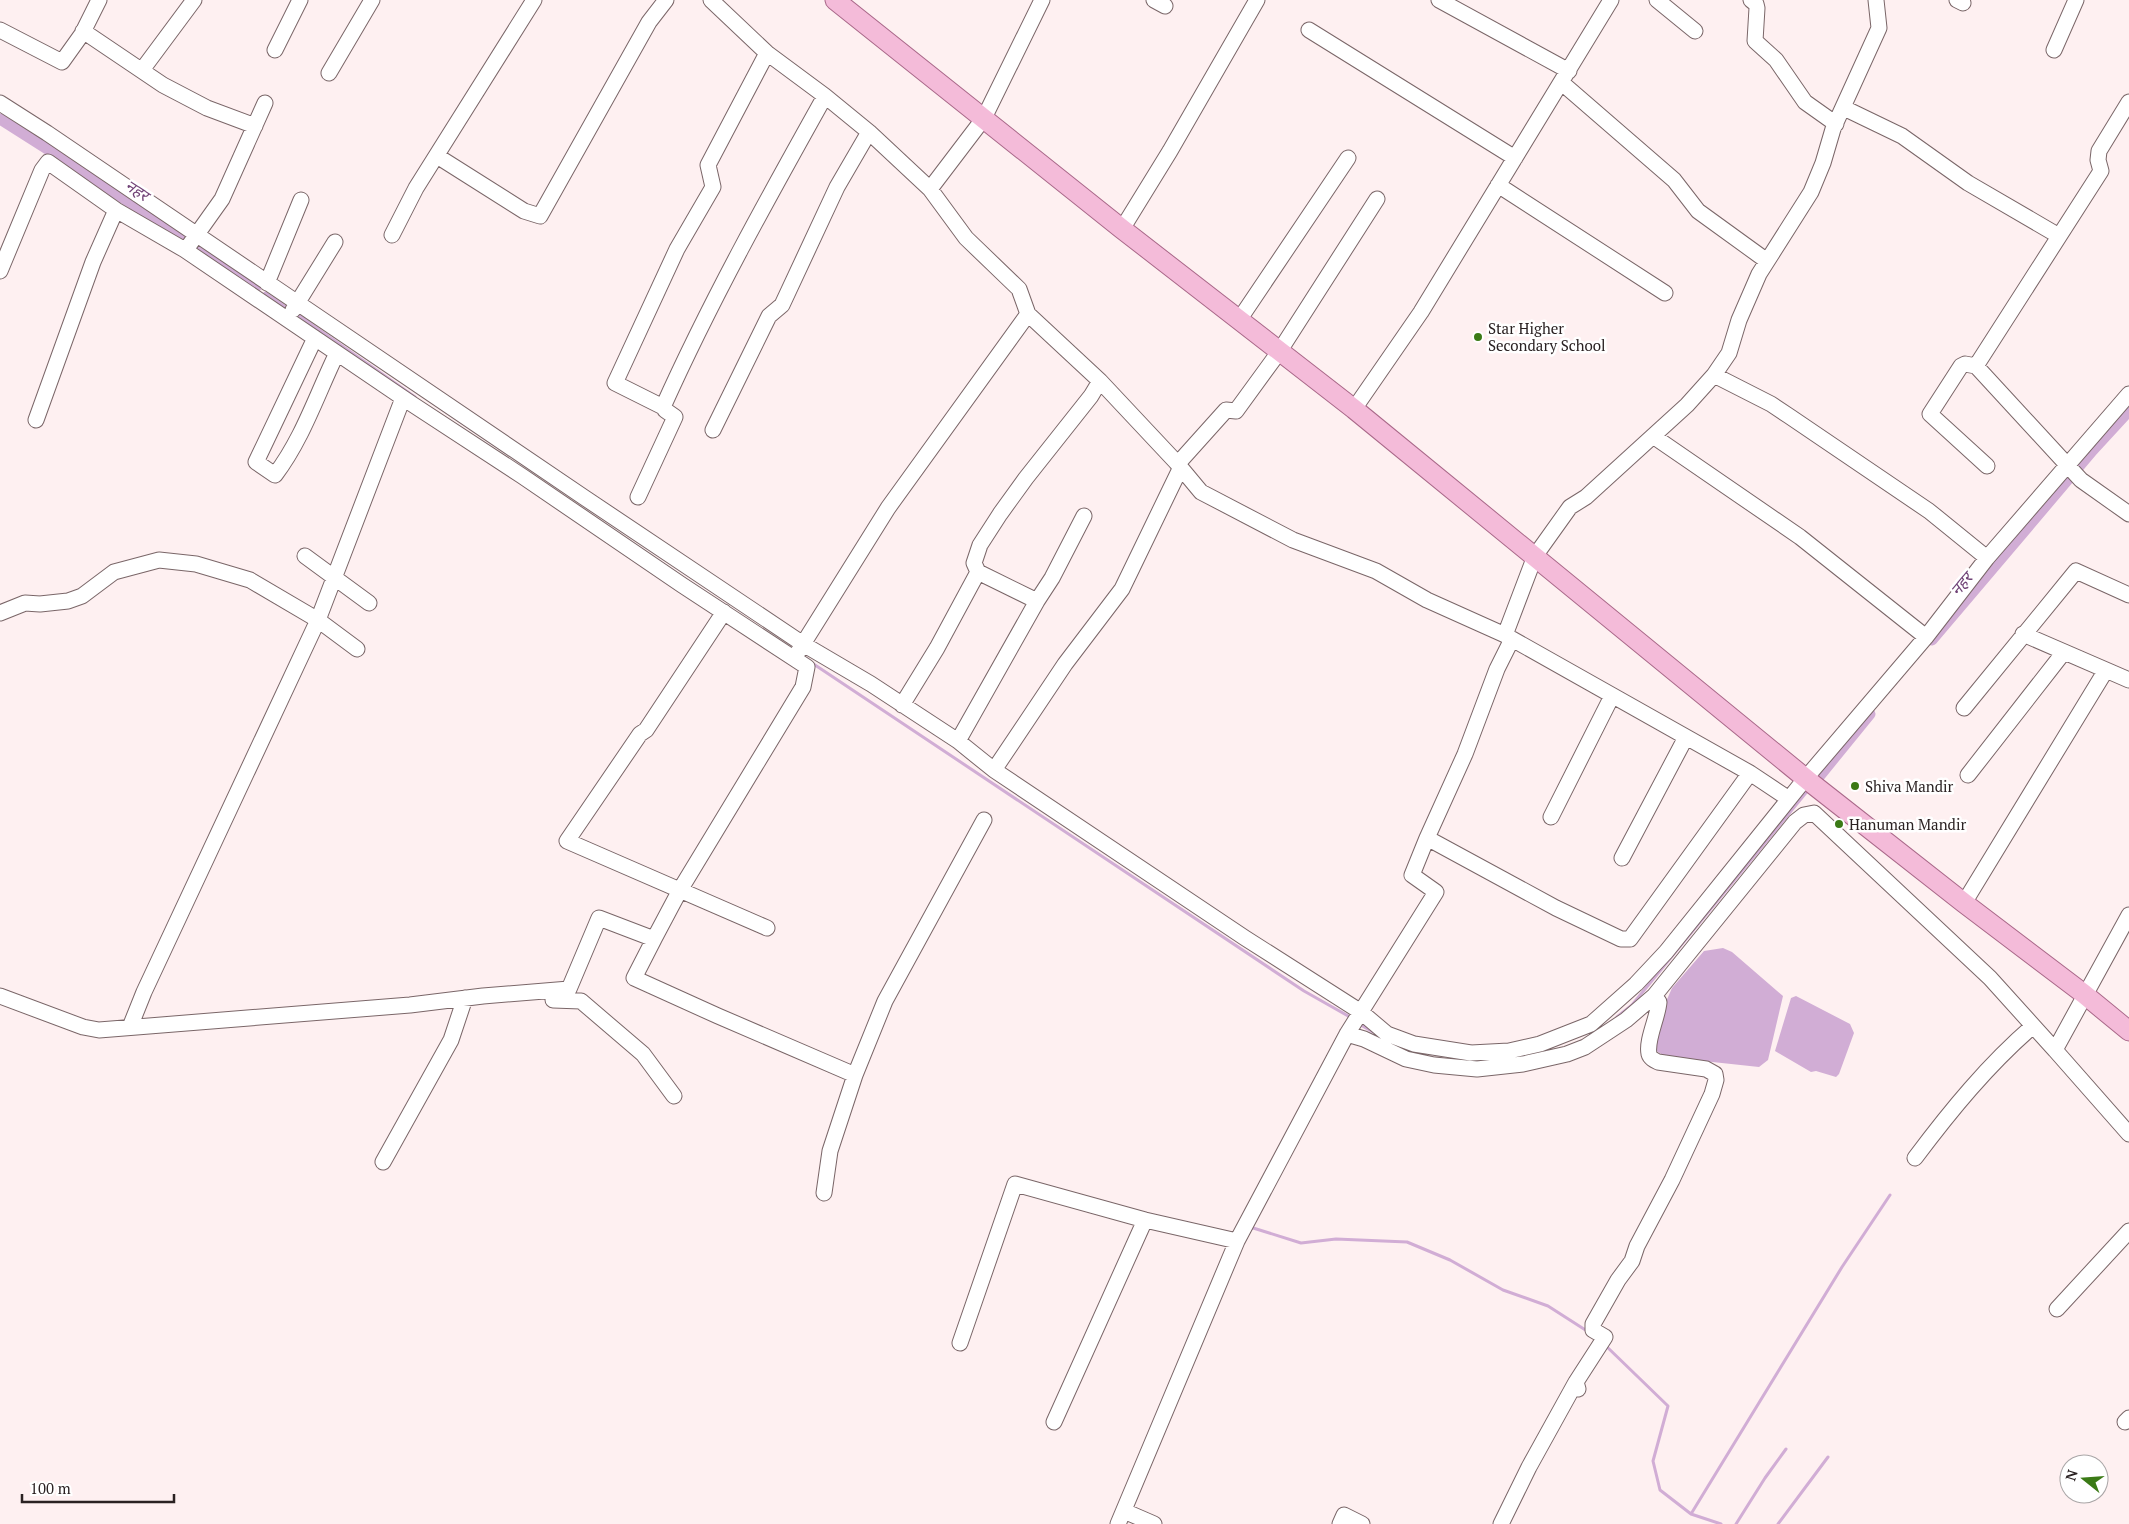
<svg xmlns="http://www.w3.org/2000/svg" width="2129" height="1524" font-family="'PT Serif','Noto Sans Devanagari',serif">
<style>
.water{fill:#d1add5}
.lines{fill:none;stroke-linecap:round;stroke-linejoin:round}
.stream{stroke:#d1add5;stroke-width:3}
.canal{stroke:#d1add5;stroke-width:11}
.minor-casing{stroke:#7a6668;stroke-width:17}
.major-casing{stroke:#a96889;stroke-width:21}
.minor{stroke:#fff;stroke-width:15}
.major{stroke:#f4bbd9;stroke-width:19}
.poi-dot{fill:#3b7a16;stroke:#fff;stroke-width:2}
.labels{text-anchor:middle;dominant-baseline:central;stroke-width:5;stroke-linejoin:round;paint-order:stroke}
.poi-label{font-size:15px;fill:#2a2122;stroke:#fff;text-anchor:start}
.water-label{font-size:16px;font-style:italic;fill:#704276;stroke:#fff}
</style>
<rect width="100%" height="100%" fill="#fef0f1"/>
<path class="water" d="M1723,948L1732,952L1783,996L1768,1060L1759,1067L1666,1057L1655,1050L1665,1004L1672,988L1704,951Z
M1796,996L1850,1024L1854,1033L1839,1074L1836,1077L1816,1071L1811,1072L1775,1051L1791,998Z"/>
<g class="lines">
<path class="stream" d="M265,293L290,310
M295,313L415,397
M812,663L1304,991L1350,1017L1349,1019
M1617,1017L1632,1005L1809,789
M1359,1024L1373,1032
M1394,1044L1406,1051
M1250,1227L1301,1243L1336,1239L1407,1242L1450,1260L1503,1290L1548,1306L1587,1331
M1605,1345L1668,1406L1653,1461L1660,1490L1691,1514L1721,1524
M1691,1514L1842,1267L1890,1195
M1736,1524L1765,1478L1786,1449
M1778,1524L1828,1457"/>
<path class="canal" d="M0,119L93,178L256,287
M1932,640L2093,450L2129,411
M1818,778L1870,714"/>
<defs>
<path id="minor" d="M711,0L767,53L825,96L869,132L930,189
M1042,0L984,118L930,189L966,238L1019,289L1028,314L1100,381L1176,462L1201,492L1293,540L1376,571L1427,600L1505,635L1750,773L1789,799
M1154,0L1165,6
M1439,0L1569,71
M1657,0L1695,31
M1751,0L1756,4L1757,8L1755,41L1776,60L1805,102L1836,124
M1957,0L1963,3
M0,30L62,62L82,34L99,0
M1309,30L1515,158
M83,31L163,85L207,108L255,126
M275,50L300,0
M2054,50L2076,0
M767,53L708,165L713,187L677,249L615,383L663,407C711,300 768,198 825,96
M142,70L194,0
M329,73L372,0
M1562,83L1674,180L1698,211L1767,261
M2129,102L2099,151L2098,160L2101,171L1976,366L2081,480L2129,514
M0,103L47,133L585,498L803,644L871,684L958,741L994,770L1245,938L1361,1012L1387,1034L1414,1044L1471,1053L1509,1051L1540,1044L1591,1024L1636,984L1666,952L1805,779L1926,637L1987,558L2129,394
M1844,108L1902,136L1968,183L2059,236
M437,156L524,211L540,216L649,22L666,0
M1498,185L1665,293
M1122,229L1170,151L1257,0
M392,235L416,188L534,0
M190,244L222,199L265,103
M0,271L42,170L48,162L116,210L185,250L412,404L522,476L682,585L807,667L803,687L680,890L654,939L599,918L569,989L483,996L410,1005L99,1030L83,1027L0,996
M267,283L301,200
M293,310L335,242
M1239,320L1348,158
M315,338L256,462L275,475C303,438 317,394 337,353
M1976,366L1965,364L1961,366L1930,414L1987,466
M1714,375L1771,404L1789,416L1929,511L1987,558
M1354,409L1421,312L1611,0
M36,420L93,262L116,210
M713,430L769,316L782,305L837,187L869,132
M1653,436L1800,537L1926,637
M1176,462L1182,459L1226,410L1236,411L1279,352L1377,199
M638,497L675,417L665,410
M1084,516L1052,578L1037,601L978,572L974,563L980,545L1000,514L1026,478L1091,396L1100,381
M305,556L369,603
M724,612L646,730L640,734L567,841L767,928
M0,613L25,603L40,604L68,601L82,596L114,572L159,560L196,564L250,580L318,620L357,649
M2023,634L2129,680
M1505,635L1535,556L1570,507L1586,497L1687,405L1714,375L1729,353L1739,320L1759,274L1811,192L1823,163L1833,129L1879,28L1876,0
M1512,639L1497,669L1465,754L1427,838L1556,908L1621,939H1630L1750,773
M798,652L888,508L1028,314
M902,705L937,648L978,572
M1964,708L2076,571L2129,595
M958,741L1037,601
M994,770L1065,664L1122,589L1180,469
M1968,775L2064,652
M1551,817L1612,696
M1622,858L1686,737
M1964,903L2106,670
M654,939L634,978L718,1016L855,1075
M553,1000L581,1001L643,1054L674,1096
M130,1027L144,992L318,620L403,398
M1347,1034L1364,1039L1406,1059L1434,1065L1477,1069L1523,1064L1567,1054L1585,1047L1626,1020L1654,996L1795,822L1804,815L1814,813L1990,978L2055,1050L2129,915
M2055,1050L2129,1134
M1915,1158C1951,1110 1988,1065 2033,1026
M383,1162L451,1040L465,998
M824,1193L830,1151L855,1075L885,1001L984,820
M2057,1309L2129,1231
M960,1343L1015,1184L1145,1220L1237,1241
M1578,1389L1576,1382L1605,1337L1593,1330V1324L1618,1280L1632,1261L1637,1246L1672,1180L1712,1094L1716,1080L1715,1074L1706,1069L1658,1062C1654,1060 1650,1058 1649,1054C1646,1040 1658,1017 1659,1002L1654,996
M1054,1422L1145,1220
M2125,1422L2129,1418
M1124,1511L1154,1524
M1118,1524L1237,1241L1347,1034L1436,892L1412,875L1427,838
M1340,1524L1344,1515L1362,1524
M1501,1524L1529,1467L1576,1382"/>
<path id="major" d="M835,0L1122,229L1354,409L1810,782L1964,903L2084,994L2129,1031"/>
</defs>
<use href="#minor" class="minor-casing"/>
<use href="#major" class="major-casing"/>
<use href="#minor" class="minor"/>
<use href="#major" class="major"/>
</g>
<g class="poi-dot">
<circle cx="1478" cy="337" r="5"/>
<circle cx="1855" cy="786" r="5"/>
<circle cx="1839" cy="824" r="5"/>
</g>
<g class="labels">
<g class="poi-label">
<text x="1488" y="328">Star Higher<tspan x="1488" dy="17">Secondary School</tspan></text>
<text x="1865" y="786">Shiva Mandir</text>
<text x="1849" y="824">Hanuman Mandir</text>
</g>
<g class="water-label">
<text transform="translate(137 190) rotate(33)">नहर</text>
<text transform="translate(1961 584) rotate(-50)">नहर</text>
</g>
</g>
<g transform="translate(2084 1479) rotate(287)"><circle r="24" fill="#ffffff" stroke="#aaa6a7"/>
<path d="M0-4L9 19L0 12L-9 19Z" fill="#3b7a16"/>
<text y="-8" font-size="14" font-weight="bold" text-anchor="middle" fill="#2a2122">N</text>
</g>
<path d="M22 1494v8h152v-8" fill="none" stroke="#2a2122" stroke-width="2.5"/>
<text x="30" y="1494" font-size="15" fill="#2a2122" stroke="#ffffff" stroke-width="4" paint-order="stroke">100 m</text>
</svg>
